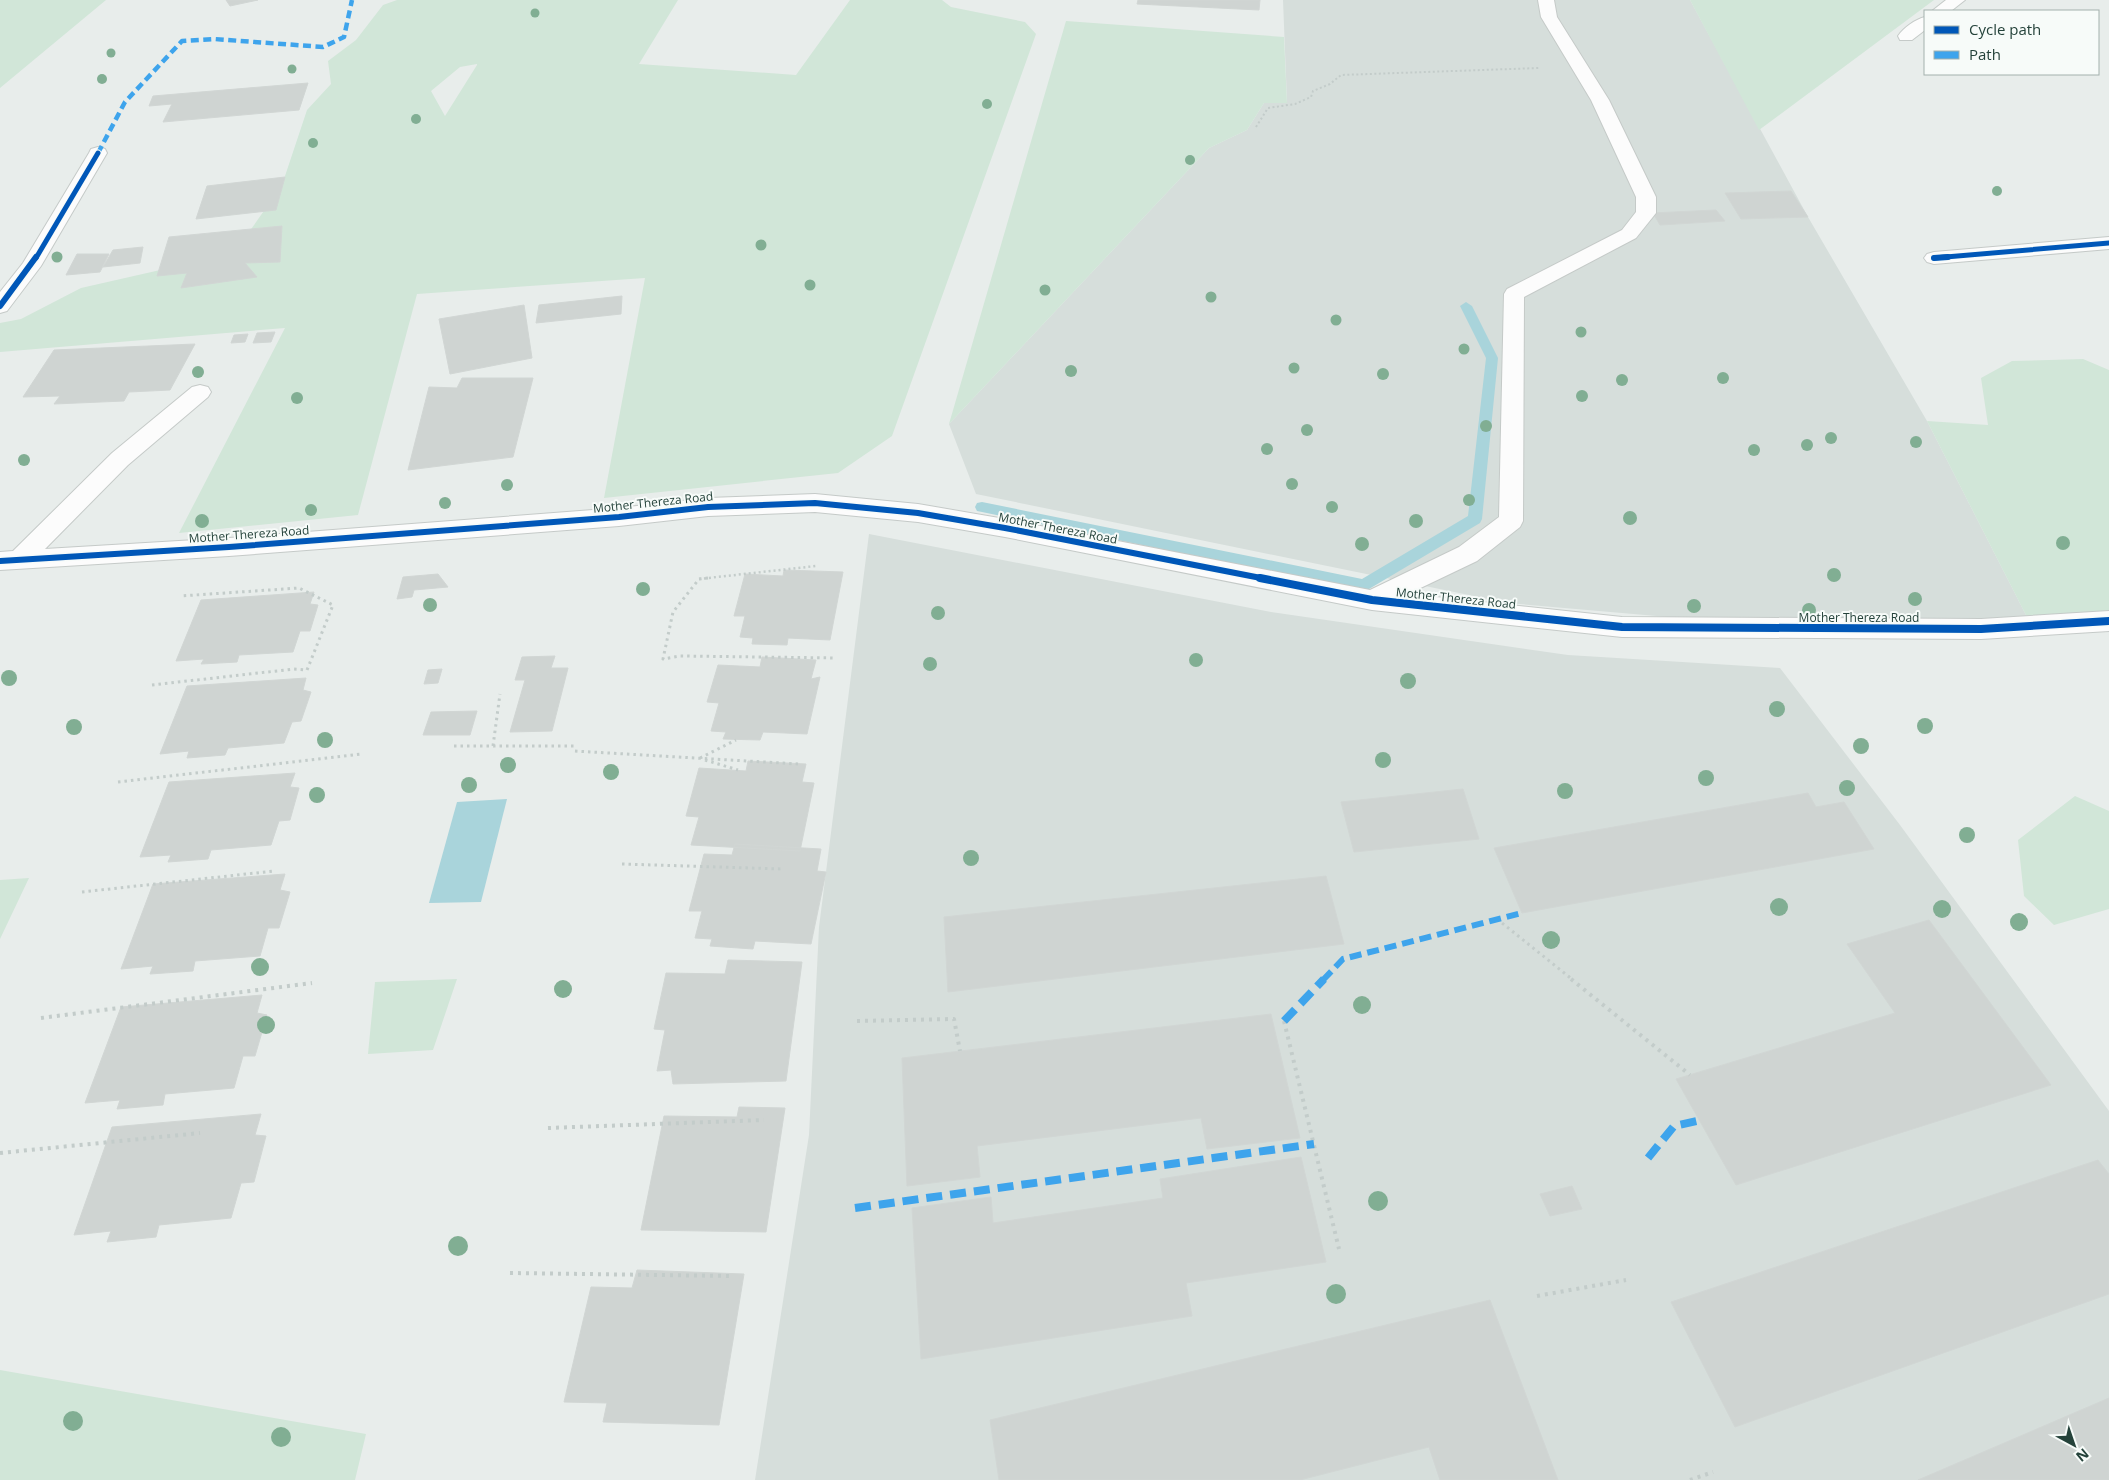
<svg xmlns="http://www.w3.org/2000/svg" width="2109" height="1480" font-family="'Open Sans',sans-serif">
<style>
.built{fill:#d6dedb}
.green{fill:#d1e6d8;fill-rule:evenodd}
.water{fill:#a9d4db}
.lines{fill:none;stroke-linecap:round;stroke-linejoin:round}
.stream{fill:#a9d4db;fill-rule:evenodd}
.building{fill:#cfd4d2;stroke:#d1d6d4}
.minor-casing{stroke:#c5cac8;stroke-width:2}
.path-far3{stroke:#c3ccca;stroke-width:2;stroke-dasharray:2 2.5;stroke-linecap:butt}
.path-far2{stroke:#c3ccca;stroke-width:2.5;stroke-dasharray:2 3;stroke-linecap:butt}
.path-far1{stroke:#c3ccca;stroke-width:3;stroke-dasharray:2.5 4;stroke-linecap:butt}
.path{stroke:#c3ccca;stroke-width:4;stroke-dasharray:3 5;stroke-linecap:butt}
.minor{fill:#fcfcfc;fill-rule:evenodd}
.quiet-far2{stroke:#3ea4ec;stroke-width:4.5;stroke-dasharray:8 4.5;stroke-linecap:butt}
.quiet-far1{stroke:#3ea4ec;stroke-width:6;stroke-dasharray:12 6;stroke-linecap:butt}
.quiet{stroke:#3ea4ec;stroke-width:8;stroke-dasharray:16 8;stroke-linecap:butt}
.cycleway-far2-casing{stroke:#f7fbf9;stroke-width:7}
.cycleway-far1-casing{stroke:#f7fbf9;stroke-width:9}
.cycleway-casing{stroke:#f7fbf9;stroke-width:11}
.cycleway-far2{stroke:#0057b8;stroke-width:5}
.cycleway-far1{stroke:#0057b8;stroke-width:6}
.cycleway{stroke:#0057b8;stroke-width:8}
.tree{fill:#81ae93}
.labels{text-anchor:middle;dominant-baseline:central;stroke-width:4;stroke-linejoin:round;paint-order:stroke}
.street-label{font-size:12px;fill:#24423a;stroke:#f7fbf9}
</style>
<rect width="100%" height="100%" fill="#e8edeb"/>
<path class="built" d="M1283,0H1690L1808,217L1927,421L2029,621L1668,617L1508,603L976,494L949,424L1209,148L1247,130L1264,103L1287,102Z
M869,534L1271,612L1568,655L1780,668L1900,825L2109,1111V1480H755L809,1135L819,927Z"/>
<path class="green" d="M0,0H106L0,88Z
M397,0H678L639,64L796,75L850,0H942L951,7L1025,22L1036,34L892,436L838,473L604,498L645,278L417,294L358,515L179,533L285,328L0,352V323L21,319L81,288L169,268L247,235L282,185L307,110L331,84L328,61L356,40L383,5ZM477,64V65L445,116L431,91L460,67Z
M1690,0H1934L1759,130Z
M1066,21L1284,37L1287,103H1264L1247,130L1209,148L949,424Z
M2083,359L2109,370V610L2029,621L1927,421L1988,425L1981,378L2012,361Z
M2075,796L2109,811V909L2054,925L2024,896L2018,840Z
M29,878L0,939V880Z
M457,979L433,1050L368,1054L375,982Z
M0,1370L366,1434L355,1480H0Z"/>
<path class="water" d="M507,799L481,902L429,903L457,802Z"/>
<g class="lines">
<path class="stream" d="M1466,302L1472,306L1498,358L1482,519L1480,523L1369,589L1364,591L982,512L977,511L975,507L977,503L982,502L1362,579L1468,516L1486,358L1460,306Z"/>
</g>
<path class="building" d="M226,0H258L230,6Z
M1138,0H1260L1259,10L1137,4Z
M308,83L299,110L163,122L172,104L149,106L153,96Z
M285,177L276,210L196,219L207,186Z
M1791,191L1808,217L1741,219L1725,193Z
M1716,210L1725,221L1660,225L1653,213Z
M282,226L280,262L245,263L257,277L181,288L187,273L157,276L169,237Z
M143,247L140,263L103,267L113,250Z
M77,254H109L100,272L66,275Z
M622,296L621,314L536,323L539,305Z
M524,305L532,358L450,374L439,319Z
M275,332L271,342L253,343L257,333Z
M248,334L245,342L231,343L234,335Z
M195,344L170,390L129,392L124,401L54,404L60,396L23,397L54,350Z
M462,378H533L513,457L408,470L429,387L457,388Z
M784,570L843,572L830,640L788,638L787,645L752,644L753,638L740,637L745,616H734L745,574L783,576Z
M438,574L448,587L414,590L412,597L397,599L403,577Z
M314,592L310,604L318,605L310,631H300L293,652L239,655L237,662L201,664L204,659L176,661L201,600Z
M555,656L551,668H568L552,731L510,732L525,680H515L522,657Z
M762,657L816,660L811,679L820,677L807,734L763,732L760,740L723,739L726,732L711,731L719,703L707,702L718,665L760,667Z
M442,669L438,683L424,684L428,670Z
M306,678L303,690L311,692L301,721L292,722L284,743L228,748L225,755L187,758L189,751L160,754L187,686Z
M477,711L470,735H423L431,712Z
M748,761L806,764L802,782L814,783L800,851L691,845L699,817L686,816L699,768L746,771Z
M295,773L290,787L299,788L290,820L279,821L271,845L211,850L208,859L168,862L171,855L140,857L169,782Z
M1463,789L1479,839L1354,852L1341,802Z
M1808,793L1816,807L1844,802L1874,849L1522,913L1494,848Z
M735,844L821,849L817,871L826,872L811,944L755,941L753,949L710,946L712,939L695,938L702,911H689L704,854L732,855Z
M285,874L280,890L290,892L279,928H268L260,956L195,961L193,971L150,974L153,966L121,969L153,884Z
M1326,876L1344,944L948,992L944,917Z
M1929,920L2051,1085L1736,1185L1676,1079L1895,1013L1847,944Z
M728,960L802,962L786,1081L673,1084L671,1070L657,1071L665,1030L654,1029L666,973L725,974Z
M262,995L257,1013L267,1015L255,1056H243L234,1088L165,1094L163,1105L117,1109L120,1100L85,1103L121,1007Z
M1271,1014L1300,1138L1207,1149L1201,1118L977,1146L980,1177L907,1186L902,1058Z
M739,1107L785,1108L766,1232L641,1230L664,1116L737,1117Z
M261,1114L255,1135L266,1136L254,1182L241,1183L231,1218L159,1225L156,1237L107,1242L111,1231L74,1235L112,1127Z
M1301,1157L1326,1262L1186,1283L1192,1316L921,1359L912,1208L991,1197L993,1223L1163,1198L1160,1179Z
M2098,1160L2109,1174V1294L1735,1427L1671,1302Z
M1572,1186L1582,1209L1550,1216L1540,1194Z
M637,1270L744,1274L719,1425L603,1422L607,1403L564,1402L591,1287L632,1288Z
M1490,1300L1558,1480H1440L1429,1447L1300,1480H999L990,1420Z
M2109,1398V1480H1918Z"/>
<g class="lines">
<defs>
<path id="minor" d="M1538,0H1554L1557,17L1609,100L1656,197V213L1636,238L1524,297L1523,521L1520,527L1477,561L1408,594L1622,617L1981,619L2109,611V631L1981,639L1622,637L1372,610L1005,537L918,522L815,512L708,516L619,526L229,556L0,570V552L13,551L112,453L192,387L200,385L208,387L211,392L208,397L128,465L45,549L229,538L619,508L708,498L815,494L918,504L1005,519L1370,590L1459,547L1499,517L1504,294L1507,289L1622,230L1636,212V197L1591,100L1541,17Z
M1946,0H1965L1951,11H1932Z
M1925,17V30L1912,40H1900L1898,36C1903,28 1916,19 1925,17Z
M98,147L105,149L107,153L41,266L7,311L0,313V292L23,263L89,153L91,149Z
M2109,237V249L1934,264L1927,262L1924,258L1927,254L1934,252Z"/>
</defs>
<use href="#minor" class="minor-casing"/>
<path class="path-far3" d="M1256,127L1268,108L1295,104L1311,97L1313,91L1330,84L1341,75L1539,68"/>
<path class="path-far2" d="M699,579L816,566"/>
<path class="path-far1" d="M708,578L699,579L673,612L663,659L680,656L836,658
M152,685L294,669L307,670L333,605L299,588L180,596
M454,746H576
M493,746L500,694
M575,751L798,764
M700,758L736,740
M705,760L738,770
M118,782L362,754
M622,864L782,869
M82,892L274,871
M1497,919L1573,980"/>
<path class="path" d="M1571,979L1690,1075
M41,1018L312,983
M857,1021L954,1019L960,1051
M1284,1021L1339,1249
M548,1128L764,1120
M0,1153L200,1133
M510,1273L732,1276
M1537,1296L1626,1280
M1690,1480L1713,1472"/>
<use href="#minor" class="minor"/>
<path class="quiet-far2" d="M98,153L125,102L182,41L214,39L323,47L344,37L352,0"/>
<path class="quiet-far1" d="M1323,980L1343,959L1522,913"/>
<path class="quiet" d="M1284,1021L1324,979
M1648,1158L1674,1126L1701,1120
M855,1208L1314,1144"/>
<defs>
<path id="cycleway-far2" d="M36,258L98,153
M1934,258L2109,243"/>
<path id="cycleway-far1" d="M1934,258L1948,257
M0,306L36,257
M0,561L229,547L619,517L708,507L815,503L918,513L1005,528L1266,579"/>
<path id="cycleway" d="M1260,578L1372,600L1622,627L1981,629L2109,621"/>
</defs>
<use href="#cycleway-far2" class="cycleway-far2-casing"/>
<use href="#cycleway-far1" class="cycleway-far1-casing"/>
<use href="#cycleway" class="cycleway-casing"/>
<use href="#cycleway-far2" class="cycleway-far2"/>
<use href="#cycleway-far1" class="cycleway-far1"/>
<use href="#cycleway" class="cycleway"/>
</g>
<g class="tree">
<circle cx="535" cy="13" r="4.5"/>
<circle cx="111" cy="53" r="4.5"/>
<circle cx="292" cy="69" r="4.5"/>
<circle cx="102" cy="79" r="5"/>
<circle cx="987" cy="104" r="5"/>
<circle cx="416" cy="119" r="5"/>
<circle cx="313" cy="143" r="5"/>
<circle cx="1190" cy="160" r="5"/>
<circle cx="1997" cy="191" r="5"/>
<circle cx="761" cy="245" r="5.5"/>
<circle cx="57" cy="257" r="5.5"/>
<circle cx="810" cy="285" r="5.5"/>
<circle cx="1045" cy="290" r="5.5"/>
<circle cx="1211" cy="297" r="5.5"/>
<circle cx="1336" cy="320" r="5.5"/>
<circle cx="1581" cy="332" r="5.5"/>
<circle cx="1464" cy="349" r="5.5"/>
<circle cx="1294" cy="368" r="5.5"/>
<circle cx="1071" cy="371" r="6"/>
<circle cx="198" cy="372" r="6"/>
<circle cx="1383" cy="374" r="6"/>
<circle cx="1723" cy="378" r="6"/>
<circle cx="1622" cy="380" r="6"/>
<circle cx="1582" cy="396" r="6"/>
<circle cx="297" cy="398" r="6"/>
<circle cx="1486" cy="426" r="6"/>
<circle cx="1307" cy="430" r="6"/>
<circle cx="1831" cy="438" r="6"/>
<circle cx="1916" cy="442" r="6"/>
<circle cx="1807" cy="445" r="6"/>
<circle cx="1267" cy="449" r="6"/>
<circle cx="1754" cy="450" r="6"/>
<circle cx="24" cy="460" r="6"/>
<circle cx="1292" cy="484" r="6"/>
<circle cx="507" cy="485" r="6"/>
<circle cx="1469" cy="500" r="6"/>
<circle cx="445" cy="503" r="6"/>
<circle cx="1332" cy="507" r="6"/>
<circle cx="311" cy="510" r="6"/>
<circle cx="1630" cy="518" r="7"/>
<circle cx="202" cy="521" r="7"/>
<circle cx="1416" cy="521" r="7"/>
<circle cx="2063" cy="543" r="7"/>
<circle cx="1362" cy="544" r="7"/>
<circle cx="1834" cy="575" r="7"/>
<circle cx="643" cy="589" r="7"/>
<circle cx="1915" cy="599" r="7"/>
<circle cx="430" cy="605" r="7"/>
<circle cx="1694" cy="606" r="7"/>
<circle cx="1809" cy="610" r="7"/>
<circle cx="938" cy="613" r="7"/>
<circle cx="1196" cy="660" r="7"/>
<circle cx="930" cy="664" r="7"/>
<circle cx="9" cy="678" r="8"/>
<circle cx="1408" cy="681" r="8"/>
<circle cx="1777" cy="709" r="8"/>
<circle cx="1925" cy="726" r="8"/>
<circle cx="74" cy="727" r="8"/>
<circle cx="325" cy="740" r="8"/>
<circle cx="1861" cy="746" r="8"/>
<circle cx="1383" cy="760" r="8"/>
<circle cx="508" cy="765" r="8"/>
<circle cx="611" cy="772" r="8"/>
<circle cx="1706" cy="778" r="8"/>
<circle cx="469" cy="785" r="8"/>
<circle cx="1847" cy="788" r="8"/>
<circle cx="1565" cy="791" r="8"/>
<circle cx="317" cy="795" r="8"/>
<circle cx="1967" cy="835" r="8"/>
<circle cx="971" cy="858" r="8"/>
<circle cx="1779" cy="907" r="9"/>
<circle cx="1942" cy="909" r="9"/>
<circle cx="2019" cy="922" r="9"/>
<circle cx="1551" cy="940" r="9"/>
<circle cx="260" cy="967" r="9"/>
<circle cx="563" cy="989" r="9"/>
<circle cx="1362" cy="1005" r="9"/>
<circle cx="266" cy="1025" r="9"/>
<circle cx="1378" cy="1201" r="10"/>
<circle cx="458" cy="1246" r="10"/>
<circle cx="1336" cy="1294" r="10"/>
<circle cx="73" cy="1421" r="10"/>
<circle cx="281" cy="1437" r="10"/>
</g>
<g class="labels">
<g class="street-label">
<text transform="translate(653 502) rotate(-6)">Mother Thereza Road</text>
<text transform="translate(1058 528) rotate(11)">Mother Thereza Road</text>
<text transform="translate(249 534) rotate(-4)">Mother Thereza Road</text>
<text transform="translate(1456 598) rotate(6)">Mother Thereza Road</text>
<text x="1859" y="617">Mother Thereza Road</text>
</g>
</g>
<rect x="1924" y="10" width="175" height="65" fill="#f7fbf9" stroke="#a3b1ad"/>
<rect x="1934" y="26" width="25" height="8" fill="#0057b8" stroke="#a3b1ad"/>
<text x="1969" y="35" font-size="15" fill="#24423a">Cycle path</text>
<rect x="1934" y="51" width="25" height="8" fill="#3ea4ec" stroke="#a3b1ad"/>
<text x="1969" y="60" font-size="15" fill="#24423a">Path</text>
<g transform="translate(2074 1445) rotate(140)" stroke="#f7fbf9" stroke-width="4" paint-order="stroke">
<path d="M0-4L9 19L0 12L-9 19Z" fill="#24423a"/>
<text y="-8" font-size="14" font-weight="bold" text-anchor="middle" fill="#24423a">N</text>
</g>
</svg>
